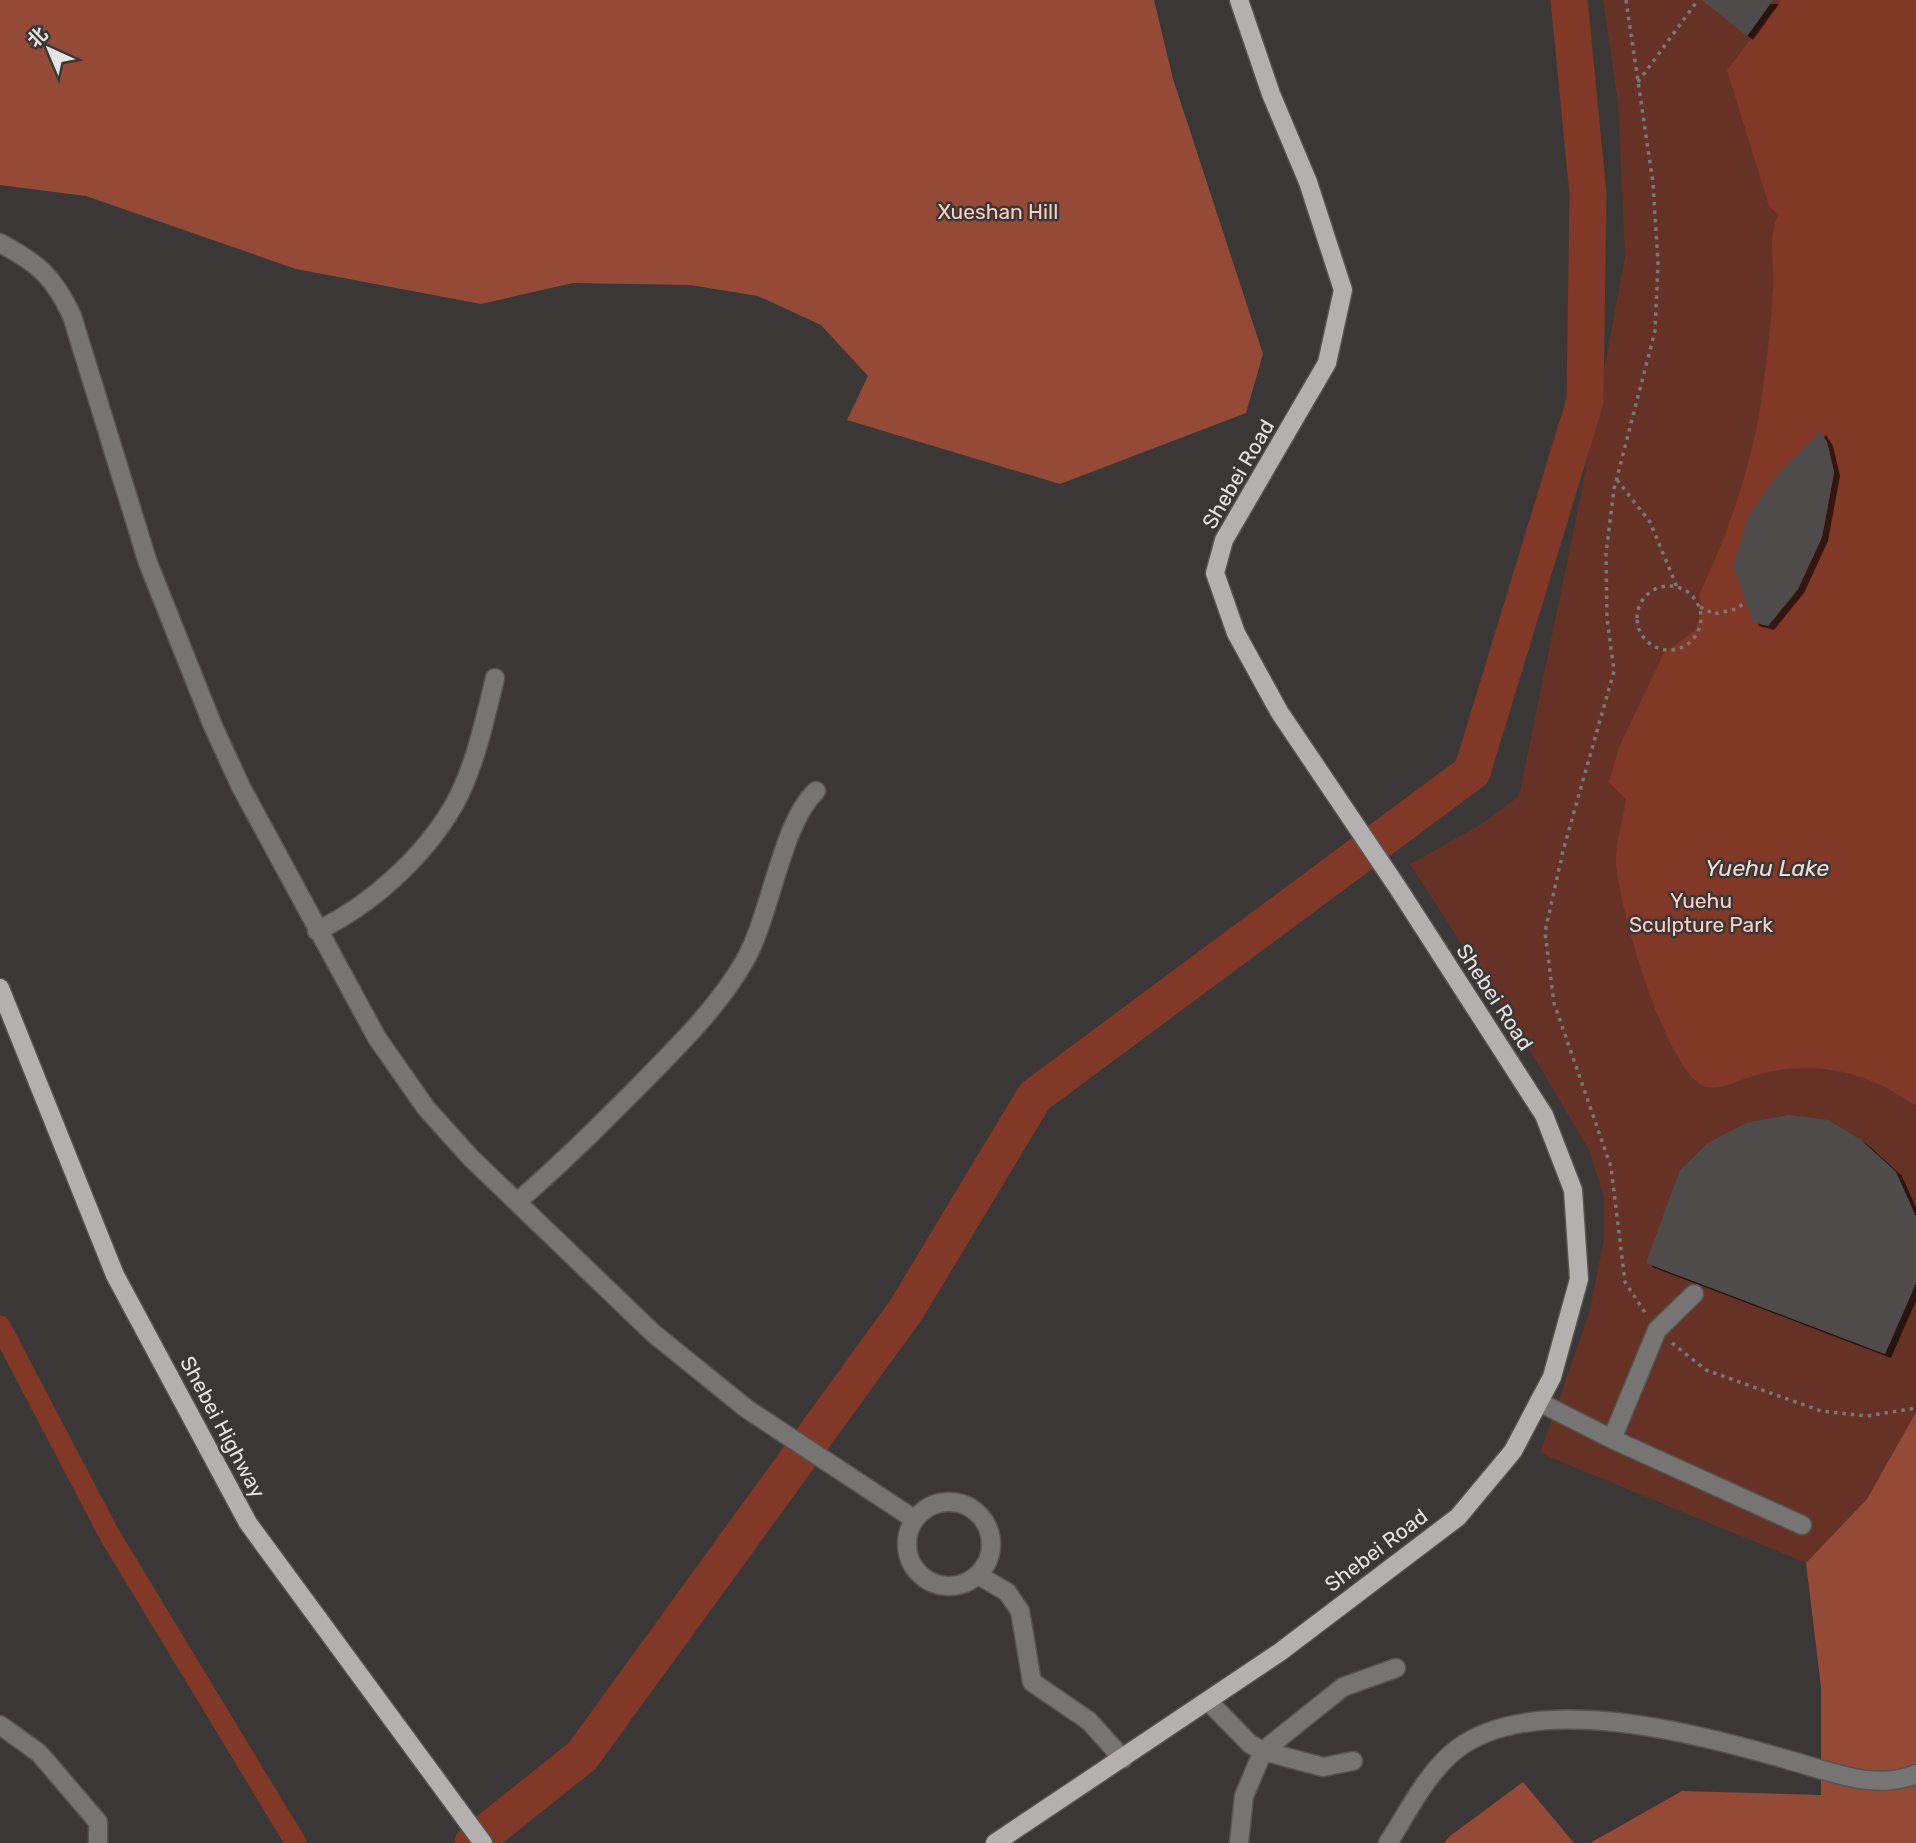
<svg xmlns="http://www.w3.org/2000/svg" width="1916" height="1843" font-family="Rubik,'Noto Sans SC',sans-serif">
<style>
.green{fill:#653225}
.forest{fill:#954a38}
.water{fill:#813827}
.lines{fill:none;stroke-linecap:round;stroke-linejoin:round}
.canal{stroke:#813827;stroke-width:21}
.river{stroke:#813827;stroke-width:37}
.building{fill:#504c4b;filter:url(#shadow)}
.minor-casing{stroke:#565352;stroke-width:21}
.major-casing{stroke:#565352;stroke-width:21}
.path{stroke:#7a7776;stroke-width:3.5;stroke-dasharray:3.5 5;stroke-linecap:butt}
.minor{stroke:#767574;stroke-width:18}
.major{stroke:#b4b0af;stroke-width:18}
.labels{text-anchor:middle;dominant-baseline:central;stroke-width:5;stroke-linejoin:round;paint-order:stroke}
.park-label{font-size:21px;fill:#fbcec2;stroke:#3b3736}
.street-label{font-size:21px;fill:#e6e4e3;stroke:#3b3736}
.water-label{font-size:23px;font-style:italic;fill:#f3dcd6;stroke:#3b3736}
</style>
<defs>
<filter id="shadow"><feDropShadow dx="6" dy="4" stdDeviation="0" flood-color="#0009"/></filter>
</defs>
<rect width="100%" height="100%" fill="#3b3736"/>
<path class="green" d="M1603,0H1916V1412L1867,1499L1806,1563L1540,1453L1589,1314L1604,1239V1197L1589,1150L1528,1047L1410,864L1480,825L1519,796L1581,494L1625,257L1618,103Z"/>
<path class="forest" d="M0,0H1154L1173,79L1263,354L1246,413L1060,484L847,420L868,376L821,325L758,296L690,285L573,283L481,304L296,269L86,196L0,185Z
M1916,1412V1843H1590L1682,1791L1821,1795V1687L1806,1563L1867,1499Z
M1523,1782L1574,1843H1444L1450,1836Z"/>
<path class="water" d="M1781,0H1916V1106C1865,1070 1811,1058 1750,1077C1735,1082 1721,1091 1704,1086C1666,1072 1618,904 1616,863C1615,843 1623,820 1626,800L1609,782L1619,747L1664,653L1694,631L1703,610L1699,595C1729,531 1752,466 1762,395C1767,360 1771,324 1773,288C1775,265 1766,235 1779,215L1769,206L1727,70Z"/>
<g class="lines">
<path class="canal" d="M0,1326L109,1534L296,1843"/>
<path class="river" d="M473,1843L582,1756L906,1310L1035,1096L1472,772L1585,401L1588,194L1569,0"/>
</g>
<path class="building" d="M1702,0H1773L1747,36Z
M1820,431L1827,442L1834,472L1822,537L1798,589L1768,626L1753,622L1733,566L1748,517L1774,479Z
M1789,1115L1828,1120L1861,1140L1896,1172L1916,1217V1283L1885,1354L1646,1263L1680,1170L1708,1143L1746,1123Z"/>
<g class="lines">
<defs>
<path id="minor" d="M0,243C38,263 54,277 72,316L148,563L213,726L241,787L377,1038L426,1108L471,1158L653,1333L747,1409L914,1519
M317,931C371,905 424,857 454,805C475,767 485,719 495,678
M517,1202C559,1166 598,1127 637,1088C675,1049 717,1009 744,962C771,916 781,824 816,791
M1539,1402L1612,1439L1802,1525
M1612,1439L1657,1330L1694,1294
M907 1544a42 42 0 1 1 84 0a42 42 0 1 1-84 0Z
M978,1575L1007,1592L1020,1611L1032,1682L1089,1721L1123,1759
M1208,1701L1250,1744L1263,1751L1323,1767L1353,1761
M0,1725L39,1753L98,1822V1843
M1239,1843L1244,1796L1263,1751L1343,1687L1396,1668
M1388,1843C1408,1812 1427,1772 1457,1749C1536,1689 1704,1735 1792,1761C1832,1772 1876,1791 1916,1774"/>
<path id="major" d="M0,988L115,1275L248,1523L483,1843
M995,1843L1280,1652L1458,1517L1513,1451L1552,1377L1579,1279L1573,1190L1544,1115L1398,888L1280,713L1236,633L1215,573L1224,540L1327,363L1343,290L1308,182L1271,94L1239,0"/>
</defs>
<use href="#minor" class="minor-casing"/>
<use href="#major" class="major-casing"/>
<path class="path" d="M1626,0L1653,183L1658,263L1655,331L1614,489L1606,554L1607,619L1614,671L1563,851L1545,932L1554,1003L1611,1167L1625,1282L1646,1314
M1638,82L1698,0
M1617,480L1650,522L1677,587
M1637 618a32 32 0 1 1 64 0a32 32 0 1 1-64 0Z
M1700,607L1714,614L1736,609L1746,602
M1672,1343L1706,1370L1821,1411L1867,1416L1916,1408"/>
<use href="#minor" class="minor"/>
<use href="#major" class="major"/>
</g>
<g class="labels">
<g class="park-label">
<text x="998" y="211">Xueshan Hill</text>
<text x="1701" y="900">Yuehu<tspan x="1701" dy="24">Sculpture Park</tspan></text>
</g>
<g class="street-label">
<text transform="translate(1238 474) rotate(-60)">Shebei Road</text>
<text transform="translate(1495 997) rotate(57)">Shebei Road</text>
<text transform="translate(223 1427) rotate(62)">Shebei Highway</text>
<text transform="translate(1376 1550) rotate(-37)">Shebei Road</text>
</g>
<g class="water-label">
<text x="1767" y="868">Yuehu Lake</text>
</g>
</g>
<g transform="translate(49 49) rotate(316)" stroke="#3b3736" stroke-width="5" paint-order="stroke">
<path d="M0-5L12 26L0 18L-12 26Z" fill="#e6e4e3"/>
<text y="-10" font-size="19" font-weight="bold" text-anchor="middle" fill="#e6e4e3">北</text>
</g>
</svg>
